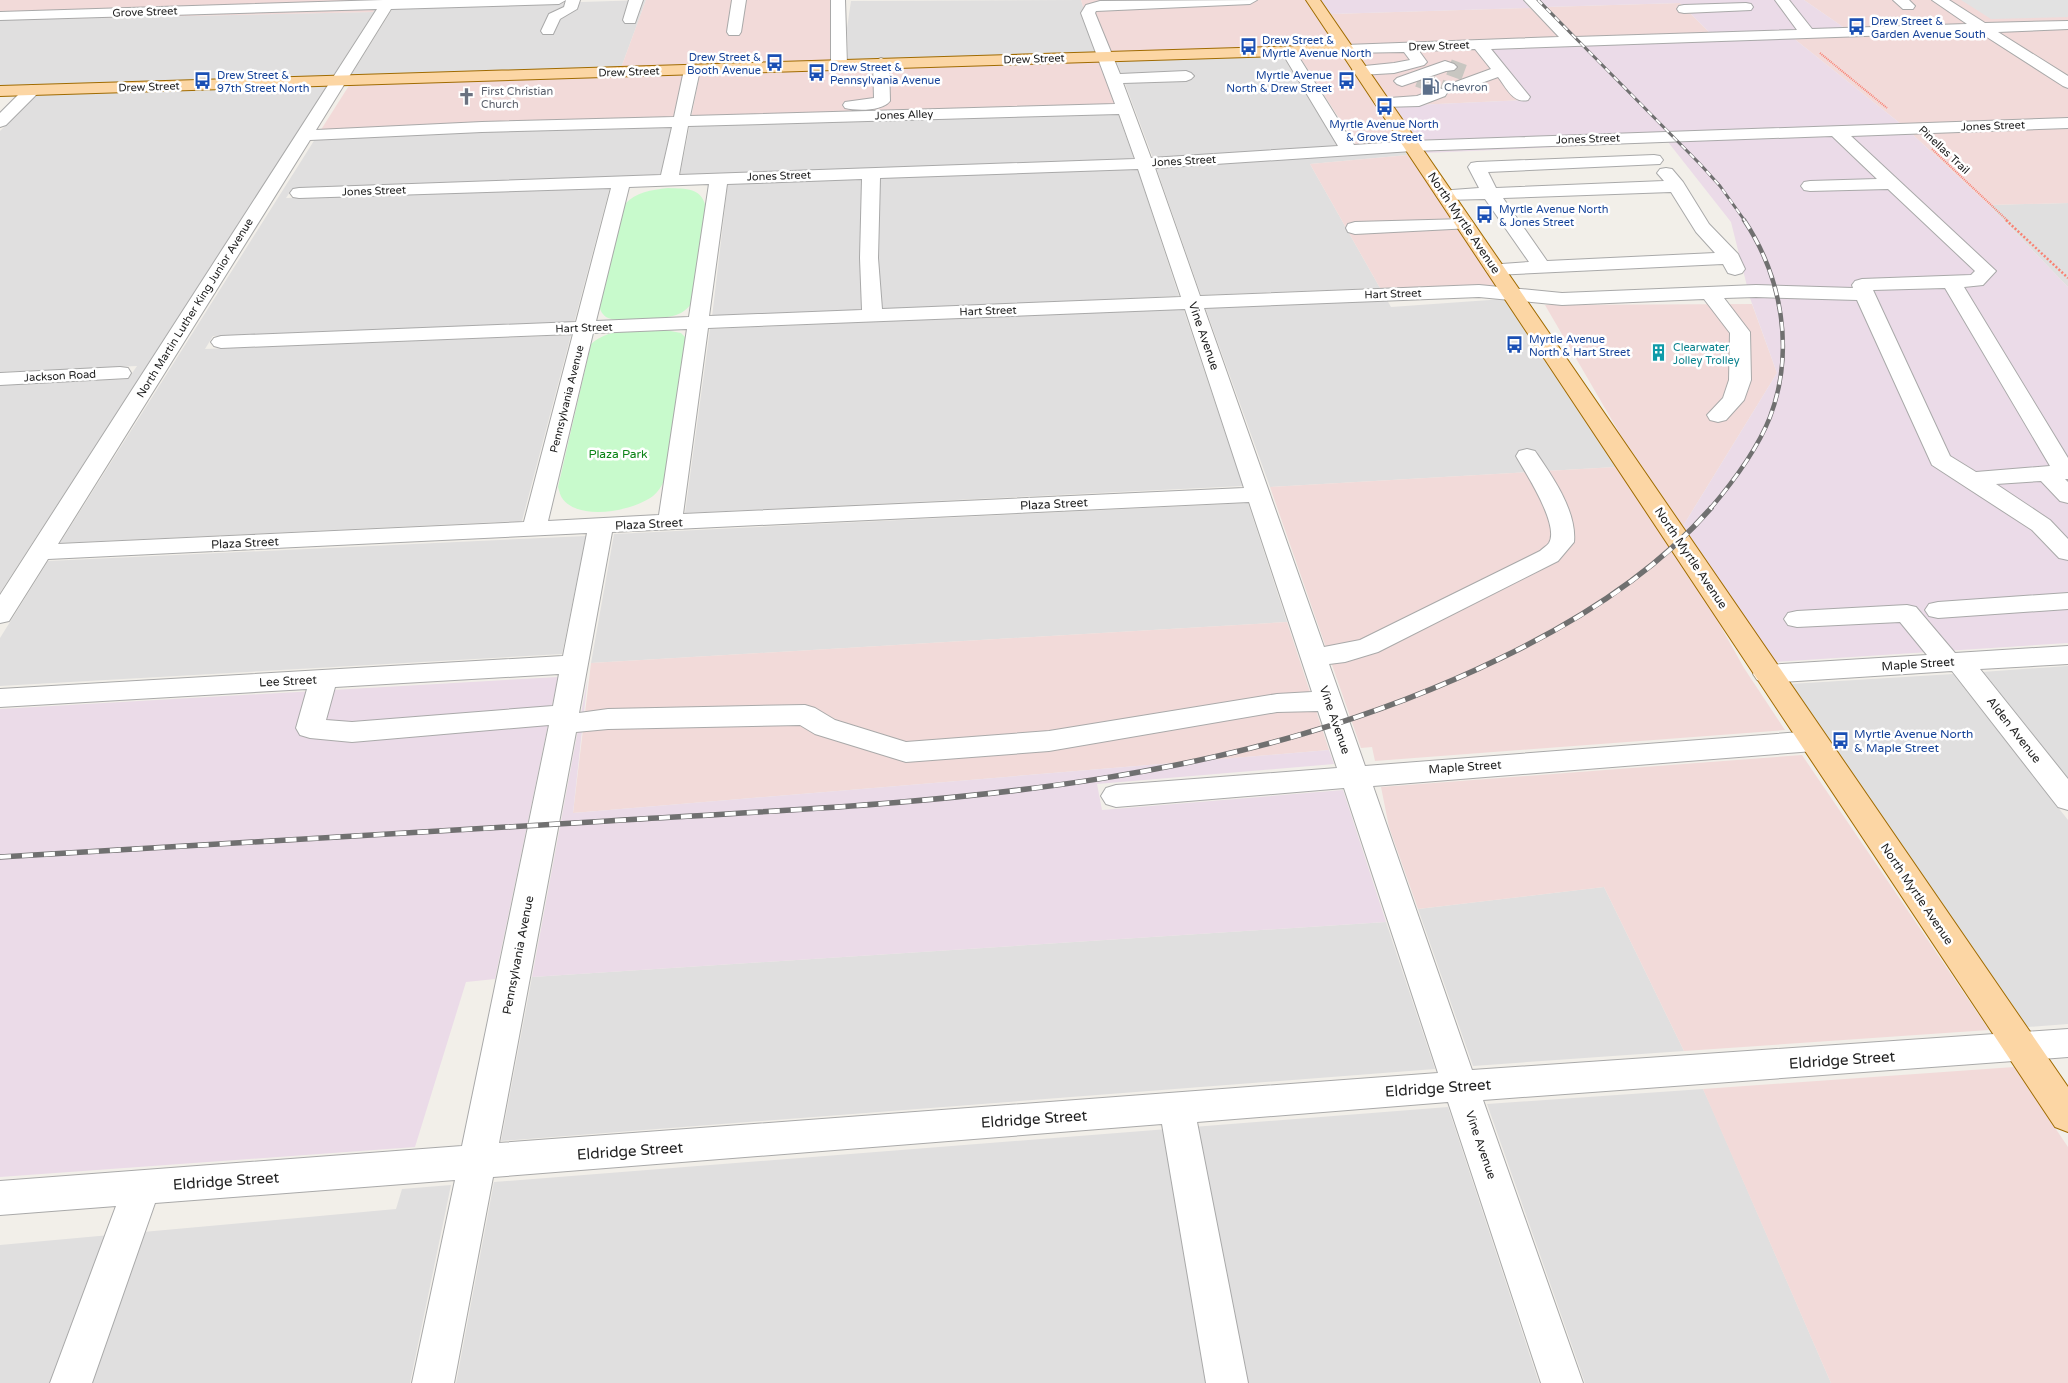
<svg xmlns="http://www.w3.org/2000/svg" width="2068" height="1383" font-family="'Varela Round',sans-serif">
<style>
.residential{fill:#e0dfdf}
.commercial{fill:#f2dad9}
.industrial{fill:#ebdbe8}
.park{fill:#c8facc}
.parking{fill:#e2e2e2}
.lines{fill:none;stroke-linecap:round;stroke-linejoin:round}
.minor-tunnel{stroke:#c8c6c1;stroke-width:16;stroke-dasharray:16 8;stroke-linecap:butt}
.minor-casing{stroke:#a9a9a9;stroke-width:2}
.major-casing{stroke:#a06b00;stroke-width:2}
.path-far1{stroke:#fa8072;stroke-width:2;stroke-dasharray:1 1;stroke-linecap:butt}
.path{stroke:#fa8072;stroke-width:2.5;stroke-dasharray:2 2;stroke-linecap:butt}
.minor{fill:#fff;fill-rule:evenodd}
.major{fill:#fcd6a4;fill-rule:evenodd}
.rail-far2-casing{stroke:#707070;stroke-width:3}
.rail-far1-casing{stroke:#707070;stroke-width:4.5}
.rail-casing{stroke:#707070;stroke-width:5.5}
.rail-far2{stroke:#fff;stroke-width:2;stroke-dasharray:6;stroke-linecap:butt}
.rail-far1{stroke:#fff;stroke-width:3;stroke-dasharray:9;stroke-linecap:butt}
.rail{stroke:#fff;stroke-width:4;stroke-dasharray:11;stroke-linecap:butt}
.labels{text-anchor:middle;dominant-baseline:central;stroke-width:5;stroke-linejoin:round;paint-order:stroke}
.far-street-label{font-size:11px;fill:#222;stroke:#fff}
.far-transit-label{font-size:11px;fill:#164399;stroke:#fff;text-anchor:start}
.far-service-label{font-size:11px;fill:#4e5e75;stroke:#fff;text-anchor:start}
.far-worship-label{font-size:11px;fill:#5b616d;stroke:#fff;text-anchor:start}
.far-culture-label{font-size:11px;fill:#0d838f;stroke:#fff;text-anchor:start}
.street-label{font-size:12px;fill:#222;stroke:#fff}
.park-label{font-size:12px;fill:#0c8416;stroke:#fff}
.transit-label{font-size:12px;fill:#164399;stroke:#fff;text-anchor:start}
.near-street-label{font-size:15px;fill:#222;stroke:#fff}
</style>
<rect width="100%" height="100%" fill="#f2efe9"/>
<path class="residential" d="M646,0L621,68L350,77L393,8Z
M1081,0L1097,54L848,61L847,28L851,1Z
M375,8H377L332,77L0,88V20L372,12Z
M1282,55L1338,147L1153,158L1116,60Z
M328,85L0,593V385L128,379L137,366L0,372V131L37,94Z
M1117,111L1134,159L680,175L690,124Z
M672,125L660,176L292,189L286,198L610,187L574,323L213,336L205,349L571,335L522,521L60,543L317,136Z
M1405,151L1408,155L1310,164L1380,288L1201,295L1156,167Z
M1137,168L1179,296L712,317L728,182Z
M2068,203V287L1989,205Z
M1504,299L1616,467L1270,487L1205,307L1387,300L1391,307Z
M1183,308L1243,486L685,513L710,329Z
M1248,503L1287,622L591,663L614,534Z
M586,536L562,654L0,686V638L48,561Z
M2068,666V778L1982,672Z
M1953,674L2068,820V1024L2028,1027L1790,684Z
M1604,887L1684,1051L1473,1066L1418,909Z
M1386,922L1435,1069L501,1141L532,977Z
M1703,1089L1710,1104L1831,1383H1585L1487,1104Z
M1448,1107L1539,1383H456L494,1182Z
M451,1185L410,1383H0V1245L396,1209L402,1189Z"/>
<path class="commercial" d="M0,0H382L380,2L0,13Z
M646,0H830L831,61L621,68Z
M1081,0H1305L1336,46L1097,54Z
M1804,0H1931L1970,25L1846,29Z
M1947,0H2068V22L1985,25Z
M1680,3L1710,33L1576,37L1546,7Z
M375,8L373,12L0,20V19Z
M1530,8L1560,38L1352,46L1331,14Z
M2068,29V78L1995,31Z
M1980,31L2068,89V119L1901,124L1792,37Z
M1483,48L1527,100L1393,106L1357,52Z
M1340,53L1400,142L1356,145L1298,54Z
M1099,60L1117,111L690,124L700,73Z
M683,73L672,125L317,136L350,84Z
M2068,128V203L1989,205L1911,133Z
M1408,155L1496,286L1476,285L1380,288L1310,164Z
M1752,304L1777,373L1683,526L1620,434L1545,305Z
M1616,467L1716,618L1744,668L1785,730L1375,761L1372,747L1361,748L1270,487Z
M1287,622L1329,750L573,813L591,663Z
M1802,755L1989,1030L1684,1051L1604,887L1418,909L1389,827L1381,787Z
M2014,1067L2068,1147V1383H1831L1703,1089Z"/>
<path class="industrial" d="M1321,0H1523L1530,8L1331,14Z
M1539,0H1804L1846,29L1710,33L1680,3L1546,7Z
M1792,37L1901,124L1418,141L1393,106L1526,100L1483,48Z
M1911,133L1989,205L2068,287V643L1775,662L1683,526L1777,373L1750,298L1769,297L1747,286L1731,222L1668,142L1426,153L1424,150Z
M588,676L573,813L1329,750L1334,764L1097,784L1102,810L1343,790L1386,922L532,977Z
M558,677L495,979L466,982L415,1147L0,1177V709Z"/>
<path class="park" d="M668,188C686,189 702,187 706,208L693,303C689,306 685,311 681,313C666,320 620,325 606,317C601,313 600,309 598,303L625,204C636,192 651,190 668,188Z
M660,329L681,333L686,338L664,481C661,487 658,492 653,496C633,511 579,522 562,498C560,495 559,490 558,487L591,344C611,327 635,330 660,329Z"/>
<path class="parking" d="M1961,0H2068V17L1991,19Z"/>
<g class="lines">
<path class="minor-tunnel" d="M1449,67L1468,74
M1418,79L1448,90"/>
<defs>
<path id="minor" d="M383,0H566L559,4L391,9L316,130L482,122L674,117L684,70L687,67H697L700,70L690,116L1115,104L1081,13L1086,5L1100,1L1257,0L1250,4L1096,11L1095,13L1120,74L1186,71L1191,73L1194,76L1191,79L1186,81L1123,83L1151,158L1338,146L1281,51L1283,48H1293L1295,51L1354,145L1412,141L2068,118V128L1851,136L1996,271L1983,285L1964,287L2068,458V479H2065L2068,482V503L2060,501L2041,481L1996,484L2050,520L2068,539V560L2059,558L2032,530L1932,465L1857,300L1756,297L1724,298L1750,332L1751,380L1744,400L1726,420L1718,422L1710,420L1707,415L1723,398L1729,380L1730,333L1704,299L1562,305L1479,297L1204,308L1324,647L1360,640L1540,551C1543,548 1547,546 1549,543C1560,525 1525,472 1516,456L1519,451L1527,449L1535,451C1552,476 1577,511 1574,542L1558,561L1378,652L1345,662L1329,664L1365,766L1814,731L1824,734L1828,741L1824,748L1814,751L1373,786L1472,1070L2068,1029V1057L1483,1100L1583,1383H1541L1448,1102L1197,1122L1248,1383H1206L1162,1124L493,1177L454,1383H412L455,1180L155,1203L92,1383H50L116,1206L0,1215V1181L462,1146L549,725L352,742L310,738L300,735L296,728L307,689L0,707V689L563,656L587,533L48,559L9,621L0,623V595L377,9L0,20V12ZM1119,114L1135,159L679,175L688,126ZM672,127L661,175L299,188L293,189L290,193L293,197L299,198L611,188L576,322L221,336L214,338L211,342L214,346L221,348L573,334L524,522L58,544L310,140L482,132ZM1832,136L1877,179L1810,181L1804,182L1801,186L1804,190L1810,191L1888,189L1975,271L1971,275L1862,279L1855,281L1852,285L1853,288L1756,285L1562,293L1479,285L1200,296L1155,168L1412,151ZM1138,169L1181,297L882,309L878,258L880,178ZM862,179L860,258L862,310L709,316L727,184ZM709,184L689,317L596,321L629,187ZM1945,288L2050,466L1976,472L1950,456L1873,290ZM1185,309L1244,488L683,514L708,328ZM687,329L659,515L548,521L593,333ZM1249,502L1312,692L1277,694L1049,731L906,742L835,720L815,708L805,705L608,709L579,713L612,532ZM559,674L553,706L352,722L326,720L335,687ZM1318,711L1337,768L1116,785L1106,788L1101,796L1106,804L1116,807L1344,788L1438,1073L499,1143L576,732L608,729L800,725L815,734L906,762L1049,751L1277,712Z
M566,0H580L577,9L560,19L553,34H543L541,31L549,14L564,7Z
M629,0H643L635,23H625L623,20Z
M732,0H746L741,32L739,35H729L727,32Z
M831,0H845L847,65L844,68H834L831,65Z
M1524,0H1539L1575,37L1797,30L1775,0H1789L1812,29L1967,24L1932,0H1949L1985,23L2068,21V29L1998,32L2068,76V88L2063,86L1979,32L1491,49L1530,97L1528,100C1513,104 1506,87 1498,77L1462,90H1450L1448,87L1450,84L1491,69L1475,49L1419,51L1427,62L1424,65L1394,73L1360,75L1355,73L1352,70L1355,67L1394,63L1410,60L1404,52L1346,53L1341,52L1339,49L1341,46L1346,45L1559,37Z
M1893,0H1909L1915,6L1913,9H1903Z
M1746,3L1751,4L1753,7L1751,10L1684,13L1679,12L1677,9L1679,6L1684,5Z
M881,58L886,60L889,63L890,101C883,111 857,111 845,108L843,105L845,102L874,98L873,63L876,60Z
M1445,61L1454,64L1457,67L1454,70L1446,71L1402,86L1397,84L1394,81L1397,78Z
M32,85L38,87L40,90L38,93L6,125L0,127V113L26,87Z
M1439,88L1445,90L1447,93L1445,96L1419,106L1382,107L1376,105L1374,102L1376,99L1417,96Z
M1654,155L1660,156L1663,160L1660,164L1488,172L1496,188L1664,181L1657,173L1660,169L1666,168L1672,169L1683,182L1709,224L1738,254L1745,269L1742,273L1735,275L1728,273L1723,264L1495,275L1488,273L1485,269L1488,265L1529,262L1485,199L1445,200L1439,199L1436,195L1439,191L1479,188L1468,167L1471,163L1477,162ZM1671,192L1696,232L1715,253L1547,261L1503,198Z
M1465,219L1471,220L1474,224L1471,228L1355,234L1348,232L1346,228L1348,224L1355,222Z
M120,367L128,368L131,373L128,378L0,385V373Z
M2068,593V609L1938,618L1929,616L1925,610L1929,604L1938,602Z
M1907,605L1916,607L1955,653L2068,646V664L1980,669L2068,779V810L2058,807L1952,671L1767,683L1757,680L1753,674L1757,668L1767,665L1927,655L1900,622L1797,627L1788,625L1784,619L1788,613L1797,611Z"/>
<path id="major" d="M1306,0H1320L2068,1087V1132L2055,1127L1342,54L0,96V86L1336,45Z"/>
</defs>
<use href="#minor" class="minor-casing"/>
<use href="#major" class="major-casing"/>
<path class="path-far1" d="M1820,53L1887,108
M1932,149L2008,221"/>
<path class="path" d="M2006,220L2068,278"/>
<use href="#minor" class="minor"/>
<use href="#major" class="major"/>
<defs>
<path id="rail-far2" d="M1538,0L1700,164L1720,186L1745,221"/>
<path id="rail-far1" d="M1710,509C1733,482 1757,450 1770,417C1795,351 1782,277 1744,220"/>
<path id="rail" d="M0,857C203,845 406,833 608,821C917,802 1217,796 1501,658C1578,621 1654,574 1711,508"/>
</defs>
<use href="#rail-far2" class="rail-far2-casing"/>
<use href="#rail-far1" class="rail-far1-casing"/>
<use href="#rail" class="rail-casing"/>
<use href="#rail-far2" class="rail-far2"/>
<use href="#rail-far1" class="rail-far1"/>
<use href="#rail" class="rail"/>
</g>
<defs>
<symbol id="bus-bare" viewBox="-9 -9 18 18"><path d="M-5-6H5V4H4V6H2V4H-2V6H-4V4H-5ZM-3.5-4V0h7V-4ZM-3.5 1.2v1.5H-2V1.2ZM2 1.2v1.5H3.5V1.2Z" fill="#1a4fb4" stroke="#fff" stroke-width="2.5" paint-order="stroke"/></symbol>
<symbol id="fuel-bare" viewBox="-9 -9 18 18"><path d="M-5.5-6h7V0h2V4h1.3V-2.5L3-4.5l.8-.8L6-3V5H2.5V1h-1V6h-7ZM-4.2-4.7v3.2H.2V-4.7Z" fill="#5c6f8a" stroke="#fff" stroke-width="2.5" paint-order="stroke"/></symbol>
<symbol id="church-bare" viewBox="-9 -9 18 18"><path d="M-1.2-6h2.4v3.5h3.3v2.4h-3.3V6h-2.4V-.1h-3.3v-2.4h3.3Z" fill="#6b7280" stroke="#fff" stroke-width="2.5" paint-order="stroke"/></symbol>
<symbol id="building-bare" viewBox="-9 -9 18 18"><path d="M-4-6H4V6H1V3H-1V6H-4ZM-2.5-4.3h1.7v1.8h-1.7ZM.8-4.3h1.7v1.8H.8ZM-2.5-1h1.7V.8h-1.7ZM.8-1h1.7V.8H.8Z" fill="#0f9aa8" stroke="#fff" stroke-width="2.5" paint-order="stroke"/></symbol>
</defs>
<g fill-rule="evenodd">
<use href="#bus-bare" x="1844" y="14" width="25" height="25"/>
<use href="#bus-bare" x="1236" y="34" width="25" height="25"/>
<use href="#bus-bare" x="762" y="50" width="25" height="25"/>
<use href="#bus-bare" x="804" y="60" width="25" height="25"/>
<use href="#bus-bare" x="190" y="68" width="25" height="25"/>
<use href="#bus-bare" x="1334" y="68" width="25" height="25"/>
<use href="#fuel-bare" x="1418" y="74" width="25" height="25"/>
<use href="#church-bare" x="454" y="84" width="25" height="25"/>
<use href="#bus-bare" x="1372" y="94" width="25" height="25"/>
<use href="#bus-bare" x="1472" y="202" width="25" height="25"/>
<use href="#bus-bare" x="1502" y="332" width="25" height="25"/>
<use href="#building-bare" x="1646" y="340" width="25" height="25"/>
<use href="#bus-bare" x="1828" y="728" width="25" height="25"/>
</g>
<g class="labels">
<g class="far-street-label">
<text transform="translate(145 12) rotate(-2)">Grove Street</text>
<text transform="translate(1439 46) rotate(-2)">Drew Street</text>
<text transform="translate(1034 59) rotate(-2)">Drew Street</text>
<text transform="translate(629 72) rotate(-2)">Drew Street</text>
<text transform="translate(149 87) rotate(-2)">Drew Street</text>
<text transform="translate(904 115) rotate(-2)">Jones Alley</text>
<text transform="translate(1993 126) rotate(-2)">Jones Street</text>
<text transform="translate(1588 139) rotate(-2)">Jones Street</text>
<text transform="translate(1944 150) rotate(43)">Pinellas Trail</text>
<text transform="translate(1184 161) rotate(-3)">Jones Street</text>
<text transform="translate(779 176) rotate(-2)">Jones Street</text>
<text transform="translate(374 191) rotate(-2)">Jones Street</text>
<text transform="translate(1393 294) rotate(-2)">Hart Street</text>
<text transform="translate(195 308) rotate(-58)">North Martin Luther King Junior Avenue</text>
<text transform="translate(988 311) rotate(-2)">Hart Street</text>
<text transform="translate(584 328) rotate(-2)">Hart Street</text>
<text transform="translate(60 376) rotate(-3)">Jackson Road</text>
<text transform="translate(567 399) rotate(-76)">Pennsylvania Avenue</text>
</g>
<g class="far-transit-label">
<text x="1871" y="21">Drew Street &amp;<tspan x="1871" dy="13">Garden Avenue South</tspan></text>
<text x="1262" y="40">Drew Street &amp;<tspan x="1262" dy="13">Myrtle Avenue North</tspan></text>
<text x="761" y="57" text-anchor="end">Drew Street &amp;<tspan x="761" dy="13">Booth Avenue</tspan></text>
<text x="830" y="67">Drew Street &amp;<tspan x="830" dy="13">Pennsylvania Avenue</tspan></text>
<text x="217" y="75">Drew Street &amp;<tspan x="217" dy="13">97th Street North</tspan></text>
<text x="1332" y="75" text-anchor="end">Myrtle Avenue<tspan x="1332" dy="13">North &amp; Drew Street</tspan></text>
<text x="1384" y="124" text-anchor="middle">Myrtle Avenue North<tspan x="1384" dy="13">&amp; Grove Street</tspan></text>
<text x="1499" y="209">Myrtle Avenue North<tspan x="1499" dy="13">&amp; Jones Street</tspan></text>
<text x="1529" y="339">Myrtle Avenue<tspan x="1529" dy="13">North &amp; Hart Street</tspan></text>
</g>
<g class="far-service-label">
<text x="1444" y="87">Chevron</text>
</g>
<g class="far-worship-label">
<text x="481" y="91">First Christian<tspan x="481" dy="13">Church</tspan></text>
</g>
<g class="far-culture-label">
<text x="1673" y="347">Clearwater<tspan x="1673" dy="13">Jolley Trolley</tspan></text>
</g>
<g class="street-label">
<text transform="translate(1464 223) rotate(56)">North Myrtle Avenue</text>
<text transform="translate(1204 336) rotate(71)">Vine Avenue</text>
<text transform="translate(1054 504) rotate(-3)">Plaza Street</text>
<text transform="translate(649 524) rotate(-3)">Plaza Street</text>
<text transform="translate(245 543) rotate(-3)">Plaza Street</text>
<text transform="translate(1691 558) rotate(56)">North Myrtle Avenue</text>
<text transform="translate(1918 664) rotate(-4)">Maple Street</text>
<text transform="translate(288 681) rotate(-3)">Lee Street</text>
<text transform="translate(1335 720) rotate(71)">Vine Avenue</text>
<text transform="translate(2014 730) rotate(52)">Alden Avenue</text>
<text transform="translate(1465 767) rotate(-4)">Maple Street</text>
<text transform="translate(1917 894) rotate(56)">North Myrtle Avenue</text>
<text transform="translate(518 955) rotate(-79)">Pennsylvania Avenue</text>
<text transform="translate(1481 1145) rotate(71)">Vine Avenue</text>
</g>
<g class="park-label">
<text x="618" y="454">Plaza Park</text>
</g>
<g class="transit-label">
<text x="1854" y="734">Myrtle Avenue North<tspan x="1854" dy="14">&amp; Maple Street</tspan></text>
</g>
<g class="near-street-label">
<text transform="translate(1842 1060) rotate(-4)">Eldridge Street</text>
<text transform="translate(1438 1088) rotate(-4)">Eldridge Street</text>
<text transform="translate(1034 1119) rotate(-4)">Eldridge Street</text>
<text transform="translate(630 1151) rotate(-4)">Eldridge Street</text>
<text transform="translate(226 1181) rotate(-4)">Eldridge Street</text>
</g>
</g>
</svg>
